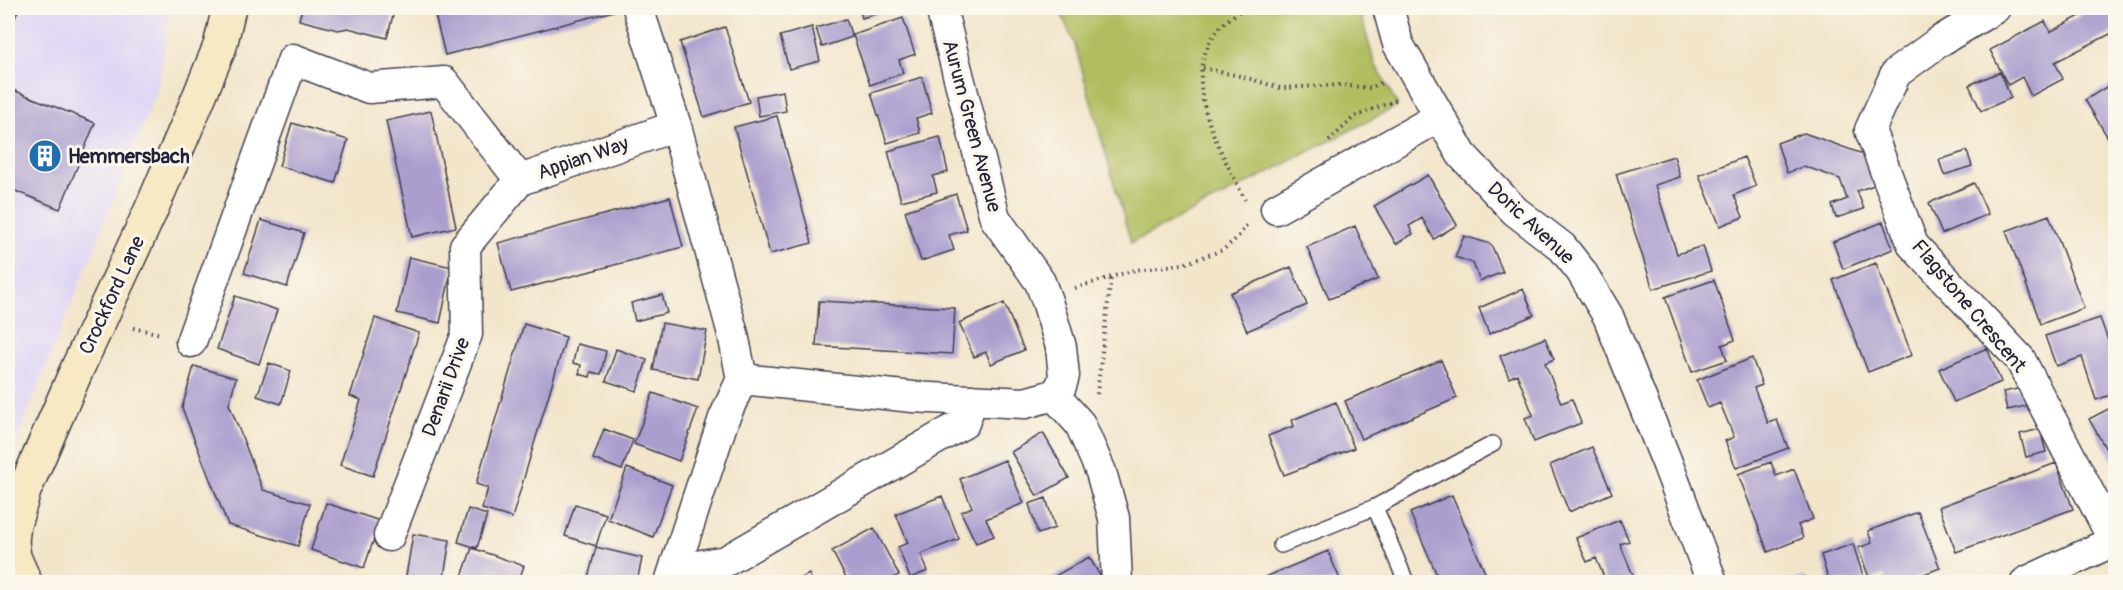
<svg xmlns="http://www.w3.org/2000/svg" width="2123" height="590" font-family="Pangolin,sans-serif">
<style>
.built{fill:#dfd5f5}
.green{fill:#b1bd5e;stroke:#6a704c;stroke-width:1.5}
.building{fill:#aa9ece}
.lines{fill:none;stroke-linecap:round;stroke-linejoin:round}
.lane-casing{stroke:#413f50;stroke-width:18}
.street-casing{stroke:#413f50;stroke-width:33}
.secondary-casing{stroke:#413f50;stroke-width:36}
.path{stroke:#413f50;stroke-width:4;stroke-dasharray:1.5 4.5;stroke-linecap:butt}
.lane{stroke:#fff;stroke-width:15}
.street{stroke:#fff;stroke-width:30}
.secondary{stroke:#f7e9c3;stroke-width:33}
.labels{text-anchor:middle;dominant-baseline:central;stroke-width:6;stroke-linejoin:round;paint-order:stroke}
.street-label{font-size:20px;fill:#22223b;stroke:#fbf7ec}
.poi-label{font-size:20px;font-weight:bold;fill:#22223b;stroke:#fbf7ec;text-anchor:start}
</style>
<rect width="100%" height="100%" fill="#fbf7ec"/>
<filter id="ink" filterUnits="userSpaceOnUse"><feTurbulence type="fractalNoise" baseFrequency=".0167" numOctaves="2"/><feDisplacementMap in="SourceGraphic" scale="12" xChannelSelector="R" yChannelSelector="G"/><feConvolveMatrix kernelMatrix="1 2 1 2 8 2 1 2 1" color-interpolation-filters="sRGB"/></filter>
<filter id="wash" filterUnits="userSpaceOnUse"><feTurbulence type="fractalNoise" baseFrequency=".008" numOctaves="4" result="noise"/><feDisplacementMap in="SourceGraphic" scale="24" xChannelSelector="R" yChannelSelector="G"/><feGaussianBlur stdDeviation="1.35" result="paint"/><feColorMatrix in="noise" values="0 0 0 0 0 0 0 0 0 0 0 0 0 0 0 0 0 1.4 0 .05"/><feComposite in="paint" operator="in"/></filter>
<g filter="url(#wash)">
<rect width="100%" height="100%" fill="#f2e5ca"/>
<path class="built" d="M8,8H171L157,91L8,462Z"/>
<path class="green" d="M1059,8H1359L1374,62L1398,106L1131,243L1075,45Z"/>
<g id="blocks">
<path class="building" d="M8,8H19L8,36Z
M302,8H395L387,38L348,28L338,30L299,20Z
M449,8H613L614,11L445,55L434,11Z
M859,8H895L862,18Z
M2076,8H2113L2116,13V31L2055,62L2063,79L2031,96L2022,77L2008,85L1990,50L2045,21L2050,32L2080,16Z
M903,18L915,54L899,60L903,73L870,85L853,35Z
M846,19L852,37L822,47L816,28Z
M725,27L749,102L704,117L680,42Z
M812,27L820,61L789,69L780,36Z
M2000,72L2011,98L1981,111L1969,85Z
M922,77L932,113L916,118L920,133L887,143L871,93Z
M2116,81V144L2113,146L2085,100Z
M8,88L95,123L60,209L8,188Z
M783,91L786,111L759,116L756,96Z
M431,111L456,227L412,237L386,121Z
M777,116L812,243L770,254L734,127Z
M292,123L348,140L335,183L279,166Z
M1804,133L1863,154L1874,185L1857,191L1864,209L1836,218L1832,205L1847,199L1840,179L1804,166L1787,173L1777,143Z
M940,137L948,172L933,176L937,192L901,201L888,151Z
M1967,151L1972,166L1944,175L1939,160Z
M1674,156L1680,177L1655,185L1677,254L1703,246L1711,271L1653,289L1616,174Z
M1744,157L1756,186L1734,195L1743,217L1720,226L1699,175Z
M1428,175L1457,225L1434,239L1422,218L1409,226L1413,234L1396,244L1374,206Z
M1974,183L1988,214L1942,234L1929,203Z
M956,194L967,230L949,235L954,250L921,261L905,211Z
M670,197L683,247L511,292L498,243Z
M2049,215L2084,308L2041,324L2006,231Z
M261,220L304,233L287,287L244,273Z
M1883,222L1893,249L1843,269L1833,242Z
M1355,226L1378,279L1329,299L1307,247Z
M1464,236L1491,244L1503,272L1480,281L1473,263L1455,257Z
M409,257L452,267L440,323L397,313Z
M1876,263L1912,355L1868,372L1833,280Z
M1291,267L1307,305L1247,331L1230,293Z
M1714,280L1735,340L1722,345L1727,360L1692,372L1665,297Z
M1523,289L1534,315L1489,334L1479,308Z
M662,295L667,313L635,321L631,303Z
M235,296L277,310L259,364L217,349Z
M819,301L955,308L952,354L816,346Z
M1004,303L1024,350L991,364L986,352L974,357L959,323Z
M375,318L419,333L373,476L340,465L361,400L350,396Z
M2100,318L2114,357H2116V393L2096,400L2082,357L2056,366L2045,336Z
M662,323L707,331L698,379L653,370Z
M524,324L566,337L512,518L482,509L488,488L476,484Z
M1545,338L1554,359L1545,363L1561,403L1572,399L1581,423L1534,442L1525,418L1533,415L1517,374L1509,378L1500,356Z
M577,344L606,351L601,374L591,372L590,377L579,374L581,365L573,363Z
M1987,348L2001,382L1954,402L1939,369Z
M616,349L647,360L637,391L606,381Z
M1752,358L1762,385L1754,388L1768,423L1777,420L1788,448L1736,468L1725,441L1734,437L1720,403L1708,408L1697,380Z
M1441,360L1457,398L1361,439L1345,401Z
M269,363L291,371L281,404L257,396Z
M194,366L236,378L229,404L263,490L310,504L298,546L228,525L182,408Z
M2022,388L2026,406L2007,410L2003,392Z
M653,393L698,409L679,461L634,444Z
M1336,402L1354,448L1284,475L1268,436L1294,426L1292,420Z
M2112,407L2116,413V467L2089,419Z
M604,429L633,440L622,470L593,459Z
M2040,429L2046,452L2026,457L2020,434Z
M1043,433L1069,478L1037,496L1011,452Z
M1592,447L1612,493L1569,512L1550,465Z
M1005,460L1024,503L986,519L994,536L976,543L961,512L972,507L960,479Z
M1771,462L1776,476L1794,469L1813,519L1798,525L1803,538L1768,552L1738,474Z
M2056,463L2073,509L1956,552L1939,507Z
M627,468L672,485L653,537L608,519Z
M1452,495L1489,582H1440L1410,513Z
M942,496L959,539L921,554L928,571L910,578L898,547L908,543L896,514Z
M1046,498L1055,528L1038,534L1029,504Z
M326,503L380,521L364,568L311,550Z
M575,504L606,514L596,546L565,536Z
M468,509L487,515L477,548L458,542Z
M1918,512L1940,568L1903,582H1887L1884,575L1870,580L1858,548L1872,543L1868,531Z
M1620,520L1629,541L1620,544L1636,582H1606L1596,558L1587,562L1576,538Z
M874,528L899,575L884,582H838L846,578L832,551Z
M413,534L450,540L443,582H405Z
M1853,544L1865,582H1829L1821,555Z
M596,547L642,558L637,582H587Z
M472,548L524,566L518,582H460Z
M1328,551L1341,582H1253Z
M1089,557L1104,582H1044Z
M809,574L813,582H794Z
M1805,577L1806,582H1788Z"/>
</g>
</g>
<g filter="url(#ink)">
<use href="#blocks" fill-opacity="0" stroke="#413f50" stroke-width="1.5"/>
<g class="lines">
<defs>
<path id="lane" d="M1375,507L1406,582
M1281,545L1375,507L1493,444"/>
<path id="street" d="M638,8L676,126L733,334L742,379L724,418L670,582
M1388,8L1398,44L1462,155L1515,211L1562,247L1581,271L1608,316L1668,465L1712,582
M1995,8L1940,41L1896,73L1870,130L1913,245L2020,359L2114,541
M520,180L676,126
M1276,209L1439,117
M191,342L293,59L369,88L444,82L520,180
M742,379L913,397L1025,403L1054,395L1061,386L1064,376L1061,347L1047,301L1040,282L995,218L941,8
M1054,395L1080,424L1101,472L1114,518L1117,582
M389,536L467,334L465,246L520,180
M676,563L696,566L726,561L964,423L972,400
M2026,582L2116,540"/>
<path id="secondary" d="M25,582L14,557L12,541L14,525L24,491L78,367L151,210L192,114L220,46L229,8"/>
</defs>
<use href="#lane" class="lane-casing"/>
<use href="#street" class="street-casing"/>
<use href="#secondary" class="secondary-casing"/>
<path class="path" d="M1244,8C1235,15 1223,22 1216,32C1178,85 1221,150 1245,200
M1203,68L1244,77L1280,88L1340,85L1370,88L1383,82
M1329,141L1354,117L1396,100
M1075,288L1135,270L1183,264L1223,250L1238,237L1248,223
M133,328L161,334
M1097,394L1111,277"/>
<use href="#lane" class="lane"/>
<use href="#street" class="street"/>
<use href="#secondary" class="secondary"/>
</g>
</g>
<defs>
<symbol id="building-disc" viewBox="-11 -11 22 22"><circle r="9.5" fill="#1f6fb2" stroke="#fbf7ec"/><path d="M-4-6H4V6H1V3H-1V6H-4ZM-2.5-4.3h1.7v1.8h-1.7ZM.8-4.3h1.7v1.8H.8ZM-2.5-1h1.7V.8h-1.7ZM.8-1h1.7V.8H.8Z" fill="#fff"/></symbol>
</defs>
<g fill-rule="evenodd">
<use href="#building-disc" x="26" y="137" width="38" height="38"/>
</g>
<g class="labels">
<g class="street-label">
<text transform="translate(972 126) rotate(75)">Aurum Green Avenue</text>
<text transform="translate(583 158) rotate(-19)">Appian Way</text>
<text transform="translate(1531 223) rotate(43)">Doric Avenue</text>
<text transform="translate(112 295) rotate(-65)">Crockford Lane</text>
<text transform="translate(1969 306) rotate(50)">Flagstone Crescent</text>
<text transform="translate(446 387) rotate(-70)">Denarii Drive</text>
</g>
<g class="poi-label">
<text x="68" y="156">Hemmersbach</text>
</g>
</g>
<rect width="2123" height="590" fill="none" stroke="#fbf7ec" stroke-width="30"/>
</svg>
